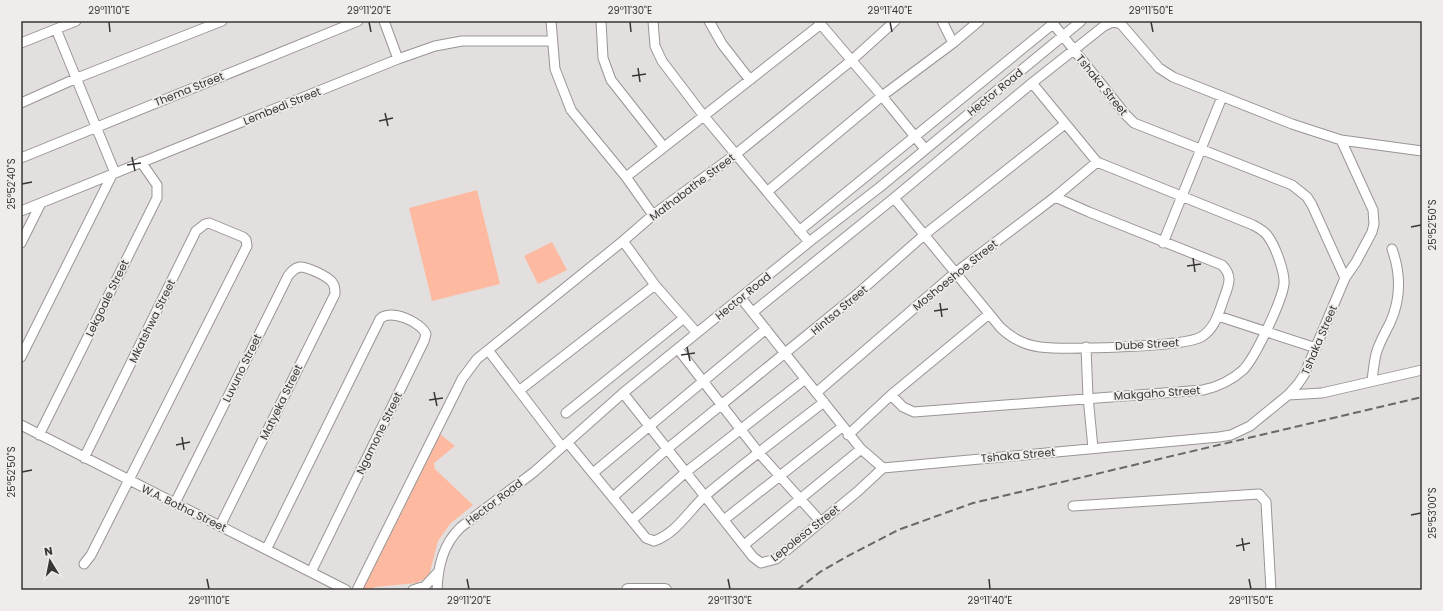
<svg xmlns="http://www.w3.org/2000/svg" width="1443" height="611" font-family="Poppins,sans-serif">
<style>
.green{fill:#fdbaa1}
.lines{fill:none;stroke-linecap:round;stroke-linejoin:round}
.minor-casing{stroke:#999594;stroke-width:11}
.major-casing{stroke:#999594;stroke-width:14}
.minor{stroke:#fff;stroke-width:9}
.major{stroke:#fff;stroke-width:12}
.rail{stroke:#6a6867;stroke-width:2;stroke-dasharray:8 4;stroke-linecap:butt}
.ticks{fill:none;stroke:#393736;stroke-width:1.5}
.labels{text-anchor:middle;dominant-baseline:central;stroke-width:3.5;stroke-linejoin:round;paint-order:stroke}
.street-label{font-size:11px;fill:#393736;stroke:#f0eceb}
.neatline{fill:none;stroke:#393736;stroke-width:1.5}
.ticks-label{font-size:10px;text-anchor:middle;fill:#393736}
</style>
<rect width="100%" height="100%" fill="#e3dfde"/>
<path class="green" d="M477,190L500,284L432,301L409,208Z
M552,242L567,270L538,284L524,256Z
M440,434L455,446L434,463L435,469L473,505L450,524L438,541L429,576L417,583L375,587L370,590L355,589Z"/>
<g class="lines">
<defs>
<path id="minor" d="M384,21L398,59
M551,21L555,69L571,110L626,177L653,215
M601,21L603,58L611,80L663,146
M653,21L655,46L662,61L703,115L809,242
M709,21L722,44L750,80
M818,21L882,96L925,149
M942,21L953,43
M1051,21L1126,115L1134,123L1292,185L1307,197L1312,205L1345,278
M56,29L115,173
M21,43L76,21
M21,103L77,78L222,21
M21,158L358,21
M626,177L821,24
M768,191L882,96L953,43L979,21
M894,198L1000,327C1011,338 1025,345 1040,347C1063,350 1184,347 1201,337C1215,329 1219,312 1224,298C1229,284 1233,276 1222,265L1089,212L1055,197
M21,211L398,59L435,46L462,41H551
M799,231L1054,23
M623,241L655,285L697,333
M21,243L41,203
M1163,243L1222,97
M741,298L861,449L883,468
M753,312L894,198L1032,83L1104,26L1113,22L1121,24L1159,68L1173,77L1292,124L1341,140L1422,151
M1218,316L1316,348
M1086,347L1088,397L1093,448
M678,349L759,453L820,521
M488,350L562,447
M21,357L113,173
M1372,381C1373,372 1374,363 1376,354C1379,343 1385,333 1390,323C1401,299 1401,274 1392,249
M520,390L655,285
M623,393L753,557L761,563L776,559L857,492L883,468
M816,393L955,273L1055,197L1097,162
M891,395L903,407L914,412L1203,390C1217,387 1232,380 1243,370C1255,358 1282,301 1284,284C1285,272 1275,245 1267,235C1263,230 1258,228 1253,225L1097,162L1032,83
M1288,395L1322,393L1422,370
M566,413L684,318
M21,425L346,590
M39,435L157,198V185L141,162
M848,435L891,395L989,314
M568,443L646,538L654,541C677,533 689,510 706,495C744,463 784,433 824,402
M883,468L1219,437L1231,435L1250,426L1288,395L1298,384L1304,375L1345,278L1356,262L1372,232L1374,224L1373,210L1341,140
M593,473L766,329
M613,497L667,449L855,296L924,235L1065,124
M175,503L288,276C291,272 294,268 300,267C308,267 327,276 332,282C335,286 335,289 335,294L220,526
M1073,506L1259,494L1266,502L1271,590
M725,519L842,427
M632,520L686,472L804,380
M744,545L861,449
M267,548L380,319C390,308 421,322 426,334L424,341L311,572
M84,564L91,555L247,246L246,240L243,237L209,223L205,224L196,231L84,458
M357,590L462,379L477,359L623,241L653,215L736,154L852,60L895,21
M413,590L425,586L439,571
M437,590C438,566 443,544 461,527L534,472L623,393L809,242L880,187L1081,21"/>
<path id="major" d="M628,590H665"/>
</defs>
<use href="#minor" class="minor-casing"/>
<use href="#major" class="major-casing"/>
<use href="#minor" class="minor"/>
<use href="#major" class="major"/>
<path class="rail" d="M797,590L820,572L846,557L898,530L973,503L1422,397"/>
</g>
<path class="ticks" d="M109,22L110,32M369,22L371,32M630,22L631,32M890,22L892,32M1151,22L1153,32M638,68L640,82M632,76L646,74M385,113L388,126M379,121L393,118M132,157L135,171M127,165L141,163M22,184L32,182M1411,227L1421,225M1193,258L1195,272M1187,266L1201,264M940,303L942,317M934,311L948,309M687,347L690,361M681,355L695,353M434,392L437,406M429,400L443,398M182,437L184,450M176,445L190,442M22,472L32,470M1411,515L1421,513M1242,538L1244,551M1236,546L1250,543M207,579L209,589M467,579L469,589M728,579L730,589M989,579L990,589M1249,579L1251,589"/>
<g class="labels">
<g class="street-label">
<text transform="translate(1102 85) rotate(51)">Tshaka Street</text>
<text transform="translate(189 89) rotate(-22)">Thema Street</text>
<text transform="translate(995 92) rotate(-39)">Hector Road</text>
<text transform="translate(282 106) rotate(-22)">Lembedi Street</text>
<text transform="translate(692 187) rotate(-37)">Mathabathe Street</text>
<text transform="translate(955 275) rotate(-39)">Moshoeshoe Street</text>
<text transform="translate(743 296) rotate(-39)">Hector Road</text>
<text transform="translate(107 298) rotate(-64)">Lekgoale Street</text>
<text transform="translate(839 310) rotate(-40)">Hintsa Street</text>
<text transform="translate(152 321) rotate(-64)">Mkatshwa Street</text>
<text transform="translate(1319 340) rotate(-67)">Tshaka Street</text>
<text transform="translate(1147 344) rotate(-3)">Dube Street</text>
<text transform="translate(242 368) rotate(-64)">Luvuno Street</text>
<text transform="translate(1157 393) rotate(-4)">Makgaho Street</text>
<text transform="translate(281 402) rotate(-64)">Matyeka Street</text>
<text transform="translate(379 433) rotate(-64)">Ngamone Street</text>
<text transform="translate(1018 455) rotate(-5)">Tshaka Street</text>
<text transform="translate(494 502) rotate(-37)">Hector Road</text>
<text transform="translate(184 508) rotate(26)">W.A. Botha Street</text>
<text transform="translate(805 533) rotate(-38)">Lepolesa Street</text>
</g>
</g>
<rect width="1443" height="611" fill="none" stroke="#f0eceb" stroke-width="44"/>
<g transform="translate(50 561) rotate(350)" stroke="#f0eceb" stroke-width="3" paint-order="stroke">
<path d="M0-3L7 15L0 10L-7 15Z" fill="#393736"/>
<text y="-6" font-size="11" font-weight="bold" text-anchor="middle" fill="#393736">N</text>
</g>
<rect x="22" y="22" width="1399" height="567" class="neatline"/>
<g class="ticks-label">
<text x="109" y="14">29°11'10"E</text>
<text x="369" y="14">29°11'20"E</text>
<text x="630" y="14">29°11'30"E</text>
<text x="890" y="14">29°11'40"E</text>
<text x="1151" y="14">29°11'50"E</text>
<text transform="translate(11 184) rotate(-90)" y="4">25°52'40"S</text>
<text transform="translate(1432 225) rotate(-90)" y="4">25°52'50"S</text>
<text transform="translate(11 472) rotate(-90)" y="4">25°52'50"S</text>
<text transform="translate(1432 513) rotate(-90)" y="4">25°53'00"S</text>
<text x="209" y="604">29°11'10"E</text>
<text x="469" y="604">29°11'20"E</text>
<text x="730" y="604">29°11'30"E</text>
<text x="990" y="604">29°11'40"E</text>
<text x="1251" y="604">29°11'50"E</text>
</g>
</svg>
